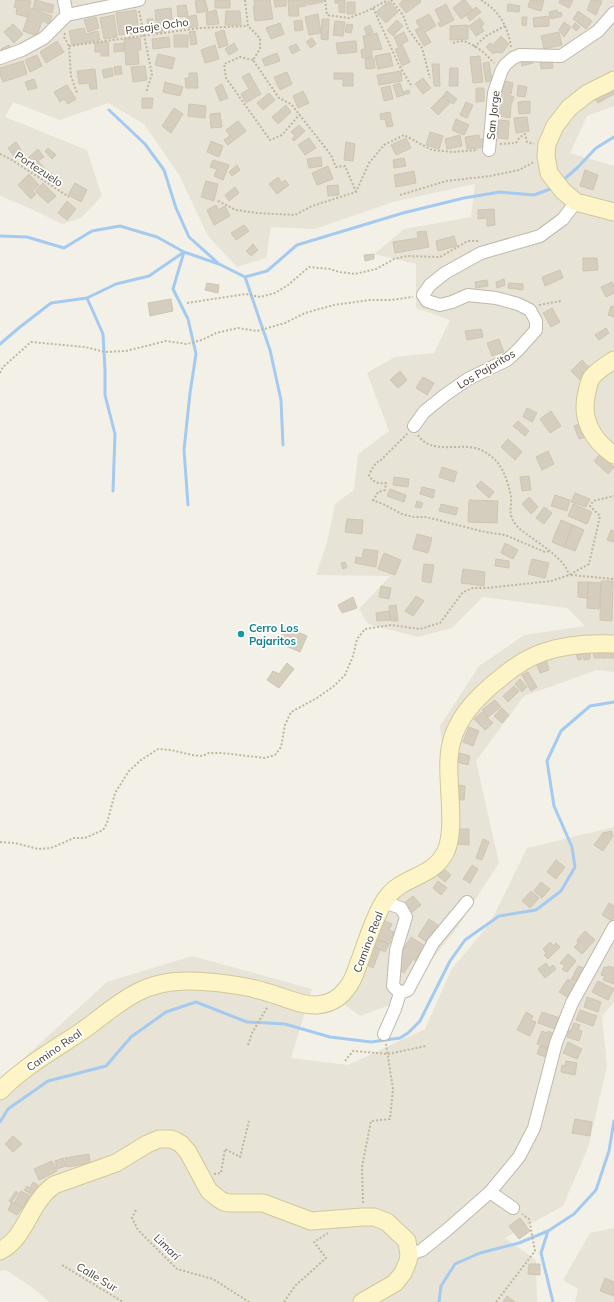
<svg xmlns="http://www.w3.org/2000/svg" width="614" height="1302" font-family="Mulish,sans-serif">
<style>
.residential{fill:#e7e3d6}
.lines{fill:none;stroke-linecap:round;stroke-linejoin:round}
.stream{stroke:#a5caef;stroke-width:3}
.building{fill:#d5cdbd;stroke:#cfc6b0}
.street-casing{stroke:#bfb9aa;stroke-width:14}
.secondary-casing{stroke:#d2c798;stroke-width:19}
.path{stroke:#c0b69c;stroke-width:2;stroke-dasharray:2 2;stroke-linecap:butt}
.street{stroke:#fff;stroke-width:12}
.secondary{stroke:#fdf5c7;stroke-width:17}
.culture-dot{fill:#0f9aa8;stroke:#fff;stroke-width:1.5}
.labels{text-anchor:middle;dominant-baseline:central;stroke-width:3.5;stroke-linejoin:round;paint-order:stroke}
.street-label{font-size:11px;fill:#464236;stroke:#fff}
.culture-label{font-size:11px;font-weight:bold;fill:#0d838f;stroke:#fff;text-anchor:start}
</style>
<rect width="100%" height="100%" fill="#f3f1e7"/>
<path class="residential" d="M0,0H614V106L587,116L570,153L614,166V672L597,670L524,696L476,761L499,863L457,928L398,1002L360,1016L344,1004L392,898L453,836L440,726L479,666L524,635L585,626L567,608L483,597L452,628L418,637L368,624L359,609L390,576L316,575L327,542L335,504L354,490L358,454L389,431L367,373L395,357L434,353L450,320L416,308V264L374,254L404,229L471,217L475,184L393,202L315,229L271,227L266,258L237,267L208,236L179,175L144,124L108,103L60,120L13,102L5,117L87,150L102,196L81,218L62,224L25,206L0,196Z
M614,827V1002L602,1016L607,1066L588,1148L563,1206L505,1238L536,1260L537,1302H49L33,1288L6,1270L0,1271V1102L25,1057L107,982L192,956L312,989L291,1058L348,1065L425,1029L451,970L490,923L527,848Z
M614,1228V1302H575L578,1289L563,1280L590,1233Z"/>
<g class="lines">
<path class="stream" d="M109,110L145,144L164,170L176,208L189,237L218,263
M562,181L577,168L596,148L614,137
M0,236L27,237L64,248L92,231L120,226L157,237L184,252L173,289L188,319L196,354L190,393L184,450L188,505
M245,277L270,350L281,400L283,445
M87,298L103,334L105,370V395L115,434L113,491
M0,344L20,327L51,303L87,298L116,284L149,276L184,252L219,264L245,277L267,271L297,245L403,213L464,198L500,192L534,195L553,188
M0,1122L8,1109L48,1081L106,1066L131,1037L166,1012L196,1002L247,1022L285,1024L330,1037L371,1042L400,1038L408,1033L420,1021L450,961L465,940L499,916L536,910L561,891L575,867L572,847L554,806L547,761L561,731L590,706L614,702
M439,1302L441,1286L455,1264L480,1253L519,1243L548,1231
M553,1302L541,1253L548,1231L574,1214L596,1190L609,1151L614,1121"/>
</g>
<path class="building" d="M16,0L31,1L27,17L16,14L17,8L14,7Z
M35,0L54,5L52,13L33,8Z
M201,0H205L208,11L197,13L195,1Z
M215,0H230V8H215Z
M254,0H270L273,19L255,21L253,6H255Z
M274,0H286V6L275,7Z
M288,0H306V6L298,7L299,16H289Z
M307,0H323V2L308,5Z
M335,0H345V13L339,12V3H335Z
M403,0H420L421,2L406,13L399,4Z
M463,0H465L473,10L461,19L453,8Z
M530,0H544L541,11L528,7Z
M560,0H573L569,8L559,3Z
M591,0L602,1L596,15L587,10Z
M389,1L398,12L386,23L376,12Z
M347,2H355V14H347Z
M446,4L454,20L440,27L438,23L441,22L435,10Z
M508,4L520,6L519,12L507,11Z
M186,5L188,16L178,17L177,6Z
M476,7L481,12L470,21L466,15Z
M31,8L52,16L49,24L42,21L37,36L23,31Z
M171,8L172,19L156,21L155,10Z
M136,10L139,33L119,35L116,13Z
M216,10L219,24L207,25L206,13Z
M557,10L558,13L561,12L562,16L551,19L549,12Z
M226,11H240L241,25H225Z
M578,11L592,21L586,29L573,19Z
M318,14L321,33L309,35L305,17Z
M429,14L436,26L425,32L431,42L424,46L415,30L420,28L416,21Z
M114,15L117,37L104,39L100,18Z
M196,15L198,26L189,28L186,17Z
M549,16V26L534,27L533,18Z
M96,17L99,28L88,32L84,20Z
M522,17H527L526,26L522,25Z
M480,18L484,24L481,26L484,31L476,36L469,26Z
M147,19H153V23L161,22L163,32L149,34Z
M322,19H329L328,40L321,39Z
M302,20L303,30L295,31L294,21Z
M397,20L403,26L393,36L387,30Z
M335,21L345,22L343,36L333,35Z
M564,22L571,27L564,37L559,30Z
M280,23L284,34L271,39L266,28Z
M575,23L580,27L576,31L572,27Z
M13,24L23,34L14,43L4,32Z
M347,24L353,25L351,33L345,32Z
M370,25L373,32L367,35L364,28Z
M468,25V39L450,40V26Z
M84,28L86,34L98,31L100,40L72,45L69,31Z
M224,30L228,45L219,48L215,33Z
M195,31L197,44L191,45L189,32Z
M404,32L408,41L402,44L410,62L402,66L395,49L399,48L394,37Z
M559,32L562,45L544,49L541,36Z
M377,33L382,49L372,50V57L362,58L361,50L365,49L363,36Z
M174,35H188V47H174Z
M501,36L509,44L502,53L496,52L493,54L486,47L490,43L493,45Z
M169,37L170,47L153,49L152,39Z
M140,38L141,50H138L139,64L126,65L124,39Z
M312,38L316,44L311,48L306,42Z
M57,41L64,52L46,63L40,52Z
M356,41L357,52L338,54L336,43Z
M108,42L109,56H101V52H95V43Z
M124,43V51L114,52V44Z
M234,43L238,50L229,55L225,49Z
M296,44L300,50L292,54L289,47Z
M9,45L12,51L4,55L1,49Z
M215,45L219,59L205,63L201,50Z
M277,53L280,61L265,66L262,59Z
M390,53L393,66L378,69L375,56Z
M158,54L175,58L172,69L155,65Z
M37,55L42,66L30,72L25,60Z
M480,56L483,82L473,83L470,57Z
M531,57L533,63L522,66L521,60Z
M374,58L375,68L366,69L365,59Z
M23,61L27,74L3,82L0,74V68Z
M489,62L492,81L486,82L483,63Z
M540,62H552L553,68L541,69Z
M432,64H439L440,86H434Z
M121,66L122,74L115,75L114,67Z
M145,66L147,80L133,82L131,67Z
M112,68L113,76L104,78L102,70Z
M450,68H458V86H449Z
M95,69L97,89H90L89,83L79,84L77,71Z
M401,71L402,81L379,85L377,75Z
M287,72L292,84L280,90L274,77Z
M189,73H197L198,88H186L185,78H189Z
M249,73L261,94L246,103L241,94L249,89L242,77Z
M334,73H353V86H343V79H334Z
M423,78L431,88L423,94L415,84Z
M34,79L37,88L28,90L25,82Z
M505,81L513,83L511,94L502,91Z
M165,82L183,87L180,96L163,92Z
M614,82V94L598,103L592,94Z
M400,83L403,92L409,90L410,93L397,97L393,85Z
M222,84L228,98L220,101L215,88Z
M67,85L76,99L68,104L64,99L60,102L54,92Z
M518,85L527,87L525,97L517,96Z
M390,86L393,99L384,101L381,88Z
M476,88H484V101L476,102Z
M303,91L309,103L298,108L293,96Z
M447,91L457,99L453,104L443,96Z
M501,92L514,97L511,105L510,118L499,116V101Z
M269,93L275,100L263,110L257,103Z
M443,96L450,103L438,115L431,108Z
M142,98H153L152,108H142Z
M530,101V113L519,114L518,102Z
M466,102L473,105L467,118L460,115Z
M189,104L206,106L205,118L188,116Z
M286,105L291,112L278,124L272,117Z
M174,108L183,114L171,133L162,126Z
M390,112L393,126L387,127L385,119L381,120L380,114Z
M220,113L222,127L211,128L210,114Z
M527,117L529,131L516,133L514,118Z
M456,119L469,125L464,135L452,130Z
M499,120L509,121L508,139L498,138Z
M238,121L246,131L228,145L224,140L230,136L226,130Z
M299,125L305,131L294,141L292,139L295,136L291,132Z
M430,132L443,136L439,149L426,145Z
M460,135L462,146L447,149L445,139Z
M479,135L480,139H487L488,147L467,149L465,137Z
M309,138L316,148L305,155L298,145Z
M406,138L411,148L396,155L391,145Z
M211,141L223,146L219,157L207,152Z
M16,142L23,153L15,158L8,148Z
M346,142L355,144L353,161L344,160Z
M48,148L56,155L52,159L45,151Z
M38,149L44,157L38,161L47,171L39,177L29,166L32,164L27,159Z
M321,157L322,166L309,168L307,159Z
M404,158L406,166L394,168L393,160Z
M213,160L229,165L223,180L214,176L217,169L210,167Z
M237,165L240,170L232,176L229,172Z
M328,166L333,179L317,185L312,173Z
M585,170L598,175L593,190L580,186Z
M414,171L416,183L396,187L394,175Z
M52,173L60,181L54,186L46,177Z
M29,174L39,185L32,191L36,194L31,199L18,185Z
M278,177L282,183L285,180L289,185L277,194L269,184Z
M206,181L218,184L214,201L201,197Z
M43,183L56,196L48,203L35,191Z
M75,183L87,190L81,202L68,195Z
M338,185L339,195L328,196L327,186Z
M235,187L239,193L229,201L225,195Z
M67,201L76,209L67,220L58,213Z
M216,205L218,210L225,206L230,216L214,225L207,210Z
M494,209L495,225L487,226V218L478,219V210Z
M244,225L249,231L236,240L231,233Z
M426,231L429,247L395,253L393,242L418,238L417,232Z
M454,236L457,246L438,251L436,241Z
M253,244L258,250L251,256L246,251Z
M374,254V259L365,261L364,255Z
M583,258H597L598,270L583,271Z
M560,270L563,278L545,286L542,277Z
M504,279L505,285L497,288L496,282Z
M487,280L488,286L476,288L475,282Z
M612,282L614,285V293L606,297L601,287Z
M207,283L219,285L218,293L205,290Z
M509,283L523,284V290L508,288Z
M171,299L173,311L150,316L148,303Z
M611,306L614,307V317L608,315Z
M552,308L560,322L551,327L543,313Z
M606,328L609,333L599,340L595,335Z
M481,329L483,337L467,340L465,331Z
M499,339L504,352L492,356L487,343Z
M582,360L591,369L580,380L571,371Z
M400,371L407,380L398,388L390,380Z
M423,377L434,383L427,395L416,388Z
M527,408L537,413L532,422L523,417Z
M551,411L561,426L550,433L540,419Z
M518,421L529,431L525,436L513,426Z
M584,422L590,435L579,439L574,426Z
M508,439L522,452L515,460L501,447Z
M548,451L554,464L542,470L536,457Z
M600,454L614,467L608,474L594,461Z
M442,467L457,472L454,482L439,477Z
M529,476L531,490L522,491L520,477Z
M394,477L409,479L408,487L393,485Z
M481,481L494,492L489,498L476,486Z
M422,487L435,490L433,498L420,494Z
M390,489L406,495L404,502L387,496Z
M575,493L590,499L586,507L571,502Z
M555,495L570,500L567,511L551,506Z
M529,497L538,507L531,514L522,504Z
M469,500L498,501L497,523L468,522Z
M417,501L423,503L421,508L415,507Z
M441,504L458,508L456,515L439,511Z
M573,504L592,512L587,524L568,516Z
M544,507L552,513L544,524L536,518Z
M347,519L363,520L362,534L345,532Z
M561,520L573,525L564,547L552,542Z
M573,525L584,530L575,551L564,547Z
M611,530L614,531V542L607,540Z
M417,534L432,538L428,553L413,549Z
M505,543L518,550L513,559L501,553Z
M364,549L378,551L376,567L355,563L356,557L362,558Z
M384,553L401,560L395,575L378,569Z
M496,559L509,561V568L495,566Z
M532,559L549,563L545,578L528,574Z
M345,562L347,567L343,569L341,563Z
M424,564L434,565L431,583L422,581Z
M463,569L485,572L484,586L461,583Z
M601,581H613L612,621L600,620Z
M578,582H588L587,598L578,597Z
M588,582L601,583L599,609L587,608Z
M381,586L391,588L389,599L379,597Z
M416,596L424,601L413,616L405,611Z
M353,597L357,608L342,613L338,605Z
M396,605L398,621H391L389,606Z
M389,611L390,620L377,621L376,613Z
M285,627L307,636L300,652L279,643Z
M599,645L600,658H594L593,646Z
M601,647H614V658H601Z
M581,652L582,659L578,660L576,653Z
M583,652H590V659L584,660Z
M546,659L549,670L540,673L536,663Z
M287,663L294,669L279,688L267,680L273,671L279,674Z
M528,672L537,687L531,691L522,675Z
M520,679L527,687L522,692L515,684Z
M514,686L519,691L508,702L503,696Z
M495,700L501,707L488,717L482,710Z
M502,708L509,715L502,723L494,716Z
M482,712L493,723L485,730L474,719Z
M469,727L479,731L473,746L463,742Z
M460,753L470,756L468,765L457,762Z
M456,785L465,786L464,800H455Z
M457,829H469V845L456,844Z
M611,831L613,836L603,851L594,845L603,833Z
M483,839L489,842L482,860L476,858Z
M556,860L565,867L556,879L547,872Z
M472,865L478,869L470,883L463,879Z
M444,869L451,875L445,882L438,876Z
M438,881L447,888L441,895L433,888Z
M541,882L550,889L542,898L534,891Z
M531,891L539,898L530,908L522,901Z
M413,896L421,905L411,913L403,904Z
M609,903L614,906V917L612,921L602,915Z
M429,919L439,926L428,943L418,936Z
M383,920L392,924L389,930L394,932L389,944L376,938Z
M585,931L595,940L582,954L574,947L578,943L577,940Z
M411,937L425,946L415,961L413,959L404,973L397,969L402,960L400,959L403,955L401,953Z
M376,939L389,944L385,952L373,946Z
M550,942L554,946L556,943L560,947L548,959L544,955L546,953L543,949Z
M374,947L380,950L373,968L367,965Z
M568,954L576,961L567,972L562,969L565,966L560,963Z
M546,963L549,968L553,965L556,969L545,978L538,969Z
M578,966L584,968L582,973L585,974L580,984L571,980Z
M608,966L614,968V984L603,980L605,976L601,975L604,967L607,968Z
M568,979L577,986L569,998L559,992Z
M598,981L614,989L608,1000L592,992Z
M587,997L601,1002L598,1012L584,1007Z
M580,1010L597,1016L593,1026L576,1020Z
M526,1012L533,1016L531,1020L536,1022L530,1036L517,1030Z
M542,1012L560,1018L555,1029L538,1023Z
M574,1023L580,1025L578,1030L582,1031L579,1041L567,1037L569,1030L571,1031Z
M542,1031L547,1033L548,1031L555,1034L549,1048L537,1044Z
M568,1042L582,1049L577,1059L563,1053Z
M540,1046L549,1049L546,1057L537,1054Z
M566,1061L577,1063L575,1075L561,1072L562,1065L565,1066Z
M575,1119L592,1122L590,1136L572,1133Z
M13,1136L22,1144L13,1152L5,1144Z
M89,1154L90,1163L67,1167L65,1158Z
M63,1158L66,1166L57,1169L55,1161Z
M52,1161L57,1171L39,1180L34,1169Z
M33,1182L38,1185L32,1195L24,1190L27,1186L30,1188Z
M16,1191L18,1193L11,1203L9,1201Z
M21,1191L30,1196L23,1208L14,1203Z
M12,1202L22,1208L17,1215L8,1210Z
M520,1218L530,1231L519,1239L509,1226Z
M529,1264H540V1275L528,1274Z
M605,1278L614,1282V1296L600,1291Z
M507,1296L515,1302H503Z"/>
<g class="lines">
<defs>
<path id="street" d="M64,0L67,15
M67,15L139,0
M0,58L22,50L44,38L67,15
M489,150L494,93L501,72L505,65L513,58L520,55L561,56L598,31L614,13
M414,426L424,412L445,395L468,379L507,360L518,350L536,330V321L530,310L518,304L496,298L468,295L452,302L440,305L427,301L423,295L430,285L445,273L481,253L540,236L563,219L576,202
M384,902L401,908L406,917L396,950L393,986L400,993L395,1009L384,1034
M400,993L408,990L433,943L467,902
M490,1192L513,1208
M409,1255L422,1250L448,1229L490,1192L519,1157L534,1128L556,1043L572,1003L614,927"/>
<path id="secondary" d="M614,80L588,93L569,108L555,126L547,144L546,156L549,173L563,191L576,202L614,212
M614,360C606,365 598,370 592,377C589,381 588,387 587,392C580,418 592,440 614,455
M0,1091C23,1067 54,1050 82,1031C99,1019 117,1003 136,993C151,985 170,981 187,981C210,981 244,985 266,992C282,996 300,1006 317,1005C329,1004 340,998 347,988C354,980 356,970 360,960C366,943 377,909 388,896C405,875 433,878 446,851C456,828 447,784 449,758C451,722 476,697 503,676C515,666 529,657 544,652C567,644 590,643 614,644
M0,1251C27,1237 28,1204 54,1185L116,1163L147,1144L159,1139H171L176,1141L181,1144L188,1152L209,1191L219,1199L224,1202L230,1203H263L311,1221L363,1217H374L387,1222L407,1241L409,1255L408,1261L403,1273L395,1283L362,1302"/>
</defs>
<use href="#street" class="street-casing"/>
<use href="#secondary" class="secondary-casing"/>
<path class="path" d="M245,0L248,26L260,38V49L253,60L279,98L291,104L331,155L336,167L345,166L356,192
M325,0L327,15L349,18L367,11L388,0
M391,0L403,15L408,29L422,48L430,78
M481,0C499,10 508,27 511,47
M373,8L399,65L412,87
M139,11L152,74L146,93
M65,33L64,37L69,46L71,76L77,93
M453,43C456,42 460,41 463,41C475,44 486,54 494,63
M69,46L200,28L248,26
M474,47L486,36L505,26
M253,60L240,57L224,64L226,78L270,140L282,135L300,114
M500,144L516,143L520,137L525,134L527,142L534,144
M0,154L12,160L69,197
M400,195L446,181L490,176L519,170L534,162
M218,201L236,210L257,213L295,215L312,206L356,192L369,163L384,145L404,135L432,150L453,152L478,150
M187,303L246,294L260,297L275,293L288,285L309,267L330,269L339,272L355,274L376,269L394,259L407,256L440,257L468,241H479
M539,305L561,301
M0,373L3,367L31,342L85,347L105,352L126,351L166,341L187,344L202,340L216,333L238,328L257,331L285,323L305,313L334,305L370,300H390L413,297
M418,435C432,457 464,440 483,451C498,459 503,469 508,484C509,488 510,492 511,496C512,510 507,513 516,525C519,529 524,532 528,535C541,545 565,559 569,575
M372,500L383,504L402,514L414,517H426L485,532L505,535L545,552L550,551
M373,501L378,492L385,490L386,483C379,484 374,483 369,476C371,469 375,463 381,460L408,433
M571,575L614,579
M0,842L15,843L38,849L51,848L74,838H85L103,830L107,823L115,793L129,771L141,760L158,749L171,750L192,755L202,756L209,753H222L265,758L275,755L281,747L285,725L291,712L317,698L334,686L345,675L353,656L357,639L365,629L391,625L420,629L440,623L463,592L473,588H487L551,581L569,575L589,564L600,516L590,506L593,501L614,496
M248,1045L252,1033L268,1006
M345,1061L353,1051L388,1054L426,1046
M214,1174L221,1173L225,1149L240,1157L249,1121
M363,1203L362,1167L371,1121L390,1119L393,1089L386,1044
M136,1210L132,1218L138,1230L177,1269L213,1279L249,1302
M62,1265L123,1302
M284,1302L295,1286L326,1258L314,1242L328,1233
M496,1302L535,1251L529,1219L522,1214"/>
<use href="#street" class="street"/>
<use href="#secondary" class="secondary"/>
</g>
<circle class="culture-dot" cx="241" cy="634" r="4"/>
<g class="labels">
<g class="street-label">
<text transform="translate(157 26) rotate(-8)">Pasaje Ocho</text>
<text transform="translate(493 115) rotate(-84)">San Jorge</text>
<text transform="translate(39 169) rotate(33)">Portezuelo</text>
<text transform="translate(486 369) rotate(-31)">Los Pajaritos</text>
<text transform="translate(368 942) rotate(-69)">Camino Real</text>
<text transform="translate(54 1050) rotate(-35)">Camino Real</text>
<text transform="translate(167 1247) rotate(45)">Limarí</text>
<text transform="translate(97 1277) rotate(31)">Calle Sur</text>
</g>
<g class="culture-label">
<text x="249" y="628">Cerro Los<tspan x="249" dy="13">Pajaritos</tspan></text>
</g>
</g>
</svg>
